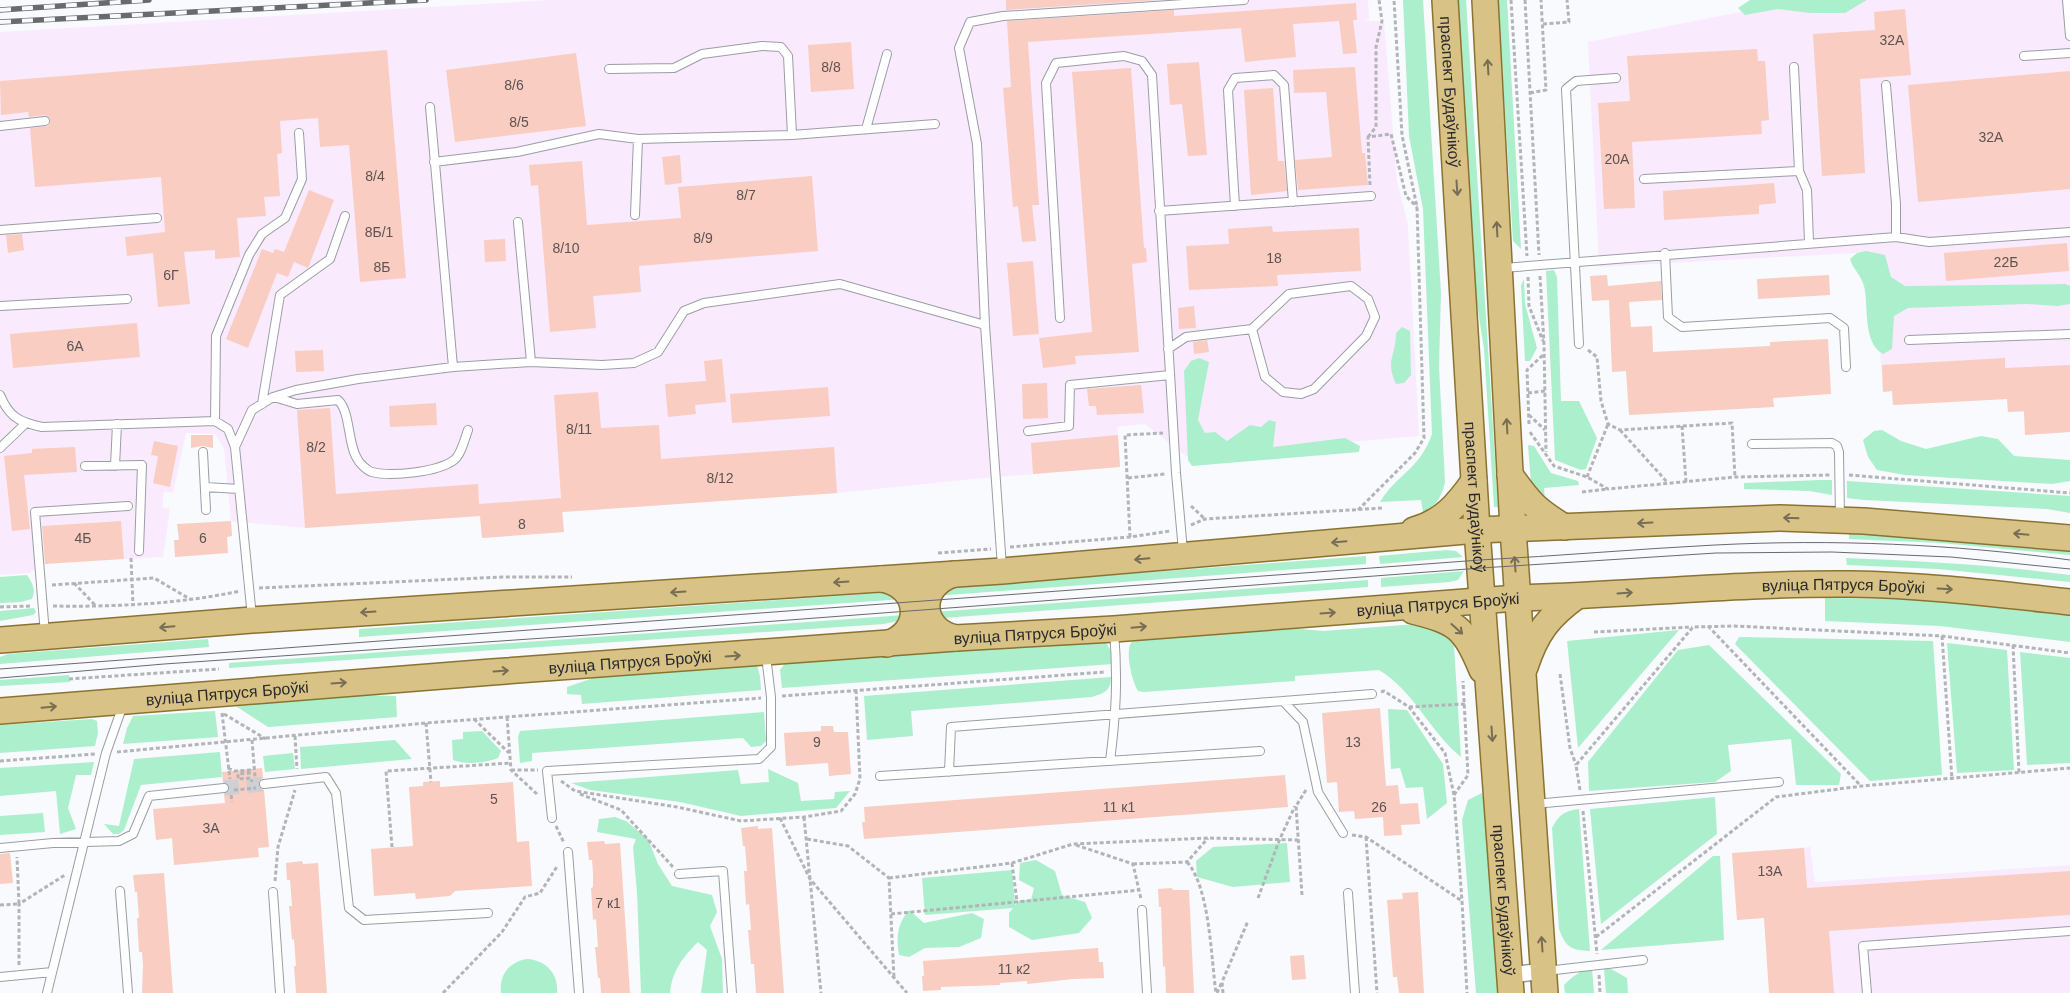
<svg xmlns="http://www.w3.org/2000/svg" width="2070" height="993" font-family="Arial,sans-serif">
<style>
.industrial{fill:#faeafd}
.green{fill:#acefcd}
.building{fill:#f9cdc1}
.lines{fill:none;stroke-linecap:round;stroke-linejoin:round}
.minor-tunnel{stroke:#ced0d4;stroke-width:15;stroke-dasharray:15 8;stroke-linecap:butt}
.service-casing{stroke:#999ea6;stroke-width:10}
.minor-casing{stroke:#999ea6;stroke-width:18}
.primary-casing{stroke:#8a7331;stroke-width:28}
.path{stroke:#b2b4b8;stroke-width:3;stroke-dasharray:4 2.5;stroke-linecap:butt}
.service{stroke:#fff;stroke-width:8}
.minor{stroke:#fff;stroke-width:15}
.primary{stroke:#d8c285;stroke-width:25}
.tram{stroke:#686a6e;stroke-width:1}
.rail-casing{stroke:#686a6e;stroke-width:5.5}
.rail{stroke:#f8fafe;stroke-width:4;stroke-dasharray:11;stroke-linecap:butt}
.oneway{stroke:#776e55}
.labels{text-anchor:middle;dominant-baseline:central;stroke-width:4;stroke-linejoin:round;paint-order:stroke}
.number-label{font-size:14px;fill:#5c5352}
.street-label{font-size:16px;fill:#282a2d;stroke:#f8fafe}
</style>
<rect width="100%" height="100%" fill="#f8fafe"/>
<path class="industrial" d="M551,0H1368L1369,19L1363,20L1384,22L1397,181L1408,225L1419,436L1186,456L1145,424L1117,427L1120,467L973,479L837,493L563,512L564,532L482,538L480,516L305,528L231,521L224,448L215,434L186,433L173,493L164,491L162,507L170,509L163,557L124,559L121,521L42,526L44,564L30,573L0,575V32Z
M1801,0H2070V432L2025,435L2024,412H2008L2007,399L1893,405L1892,391L1883,392L1873,252L1599,267L1588,42Z
M1810,847L1815,882L2070,865V993H1770L1764,918L1737,920L1732,853Z"/>
<path class="green" d="M1403,0H1423L1441,293L1439,366L1445,482C1442,496 1436,507 1423,512L1421,500L1380,502C1397,474 1420,469 1432,434L1423,209L1409,136Z
M1456,0H1466L1498,507H1494L1484,349L1477,304Z
M1498,0H1507L1521,249L1513,241Z
M1750,0H1867L1845,13H1810L1778,9L1745,15L1738,8Z
M1866,251L1885,255L1891,277L1905,286L2065,284L2070,286V304L2058,306L2027,304L1908,308L1894,316L1892,349L1883,354C1862,342 1869,306 1864,286C1861,275 1853,269 1850,259L1857,253Z
M1554,270L1557,277L1561,401H1579L1597,438L1586,469L1581,470L1555,460L1546,271Z
M1524,279L1525,304L1537,348L1530,361H1525L1521,285Z
M1402,327L1410,331L1411,375L1404,383L1396,384C1385,360 1396,356 1396,333Z
M1199,358L1209,362L1198,420L1205,433L1215,432L1227,441L1250,425L1261,427L1269,420L1276,422L1273,447L1345,438L1360,446L1359,452L1192,466L1188,460L1184,371L1191,361Z
M1882,430L1901,441L1926,449L1981,436L1998,439L2014,456L2070,460V481L2052,484L1905,475L1877,470L1868,457L1863,440L1874,431Z
M1528,445L1534,446L1551,473L1578,481L1579,485L1544,488L1545,501L1531,484Z
M1820,480H1832V495L1809,491L1744,489V483Z
M1847,481L2070,496V513L2047,509L1864,500L1847,498Z
M1849,532L2070,548V555L1941,543L1849,539Z
M1446,550L1456,551L1463,557L1380,564L1379,556Z
M1366,556V564L934,596L939,588Z
M1846,558C1921,561 1996,565 2070,575V582L1938,569L1847,565Z
M1464,571L1458,580L1449,582L1381,587V578Z
M27,575C33,584 36,589 32,599L21,602L0,603V577Z
M1368,580V587L943,618L935,612Z
M895,592L904,599L359,637V629Z
M1825,598L1941,599L2070,616V642L1940,626L1825,621Z
M34,608L36,612L33,615L0,621V611Z
M905,615L898,621L884,624L229,668V663Z
M1430,623L1469,644L1454,646L1461,757C1429,731 1415,692 1379,670L1295,676V681L1144,692L1138,691C1132,682 1125,652 1131,643C1133,640 1138,637 1141,635L1279,627L1323,631Z
M1679,630L1578,748L1567,641Z
M1098,636C1109,644 1112,650 1113,664L782,688L780,670L789,658Z
M1739,637L1933,641L1942,775L1870,781L1735,644Z
M208,639L209,647L0,664V657L8,654Z
M1947,643L2007,650L2014,770L1957,773Z
M1709,645L1841,774L1839,785H1796L1791,739L1728,745L1731,771L1715,782L1589,791L1588,762L1678,650Z
M2020,652L2070,658V763L2027,765Z
M750,662L757,665L760,676L761,690L582,704L581,695L567,694V687L602,675Z
M69,675L70,682L0,686V680Z
M1111,677C1111,691 1104,693 1092,697L911,711L913,736L867,740L864,696Z
M356,695L396,696L397,717L268,727L231,703Z
M1388,709L1407,710L1443,764L1447,803L1427,819L1423,787L1406,788L1400,768L1391,769Z
M215,711L218,737L123,744L127,728L133,716Z
M764,712L766,741L761,746L751,747L743,738L532,753V761L520,763L518,737L520,731Z
M92,719L97,721L98,733L95,746L0,753V725Z
M482,731L501,751L498,758C487,763 465,765 453,760L452,740L463,739V732Z
M395,740L412,759L301,769L300,747Z
M220,752L222,777L141,785L124,830L119,834H113L104,824L119,826L134,759Z
M293,753L295,769L265,772L263,756Z
M94,762L91,775H76L68,808L76,829L60,834L56,791L0,796V768Z
M768,769L798,783L801,801L834,799L835,792L850,791L836,808L741,816L680,802L590,790L571,783L738,770L741,784L769,782Z
M1482,793L1493,836L1503,993H1476L1462,820L1468,800Z
M1715,797L1717,834L1601,924L1590,809Z
M1579,809L1590,951C1571,950 1566,948 1559,929L1552,828C1559,815 1564,811 1579,809Z
M43,813L45,832L0,835V816Z
M615,817L626,821L648,839L658,864L672,886L712,895L717,912L710,926L722,959L723,993H701L707,950L698,942C683,957 672,971 670,993H641L637,893L633,847L636,839L597,832L599,819Z
M1287,843L1290,882L1233,887L1197,877L1196,861L1213,847Z
M1713,856H1720L1724,940L1601,950Z
M1036,860L1055,871L1062,895L1085,902L1092,918L1079,933L1032,940L1009,927V913L1013,908L925,915L922,878L1012,870L1015,905L1020,900H1031L1034,888L1019,880L1020,863Z
M909,910L924,923L972,913L984,919L981,938L959,947L925,948L909,957L899,955C896,936 897,925 909,910Z
M527,959C546,960 559,974 557,993H501C499,975 509,962 527,959Z
M1592,968L1594,993H1565L1564,985C1573,976 1580,971 1592,968Z
M1604,969H1611L1627,978L1628,993H1606Z"/>
<path class="building" d="M1006,0H1159L1006,10Z
M1356,3L1357,20H1353L1357,53L1343,54L1339,21L1293,24L1296,57L1245,62L1241,28L1028,42L1039,205H1032L1036,241L1022,242L1018,206L1013,207L1003,88L1011,87L1007,21L1174,10V16Z
M1905,9L1911,75L1860,79L1865,173L1822,176L1813,34L1875,30L1874,12Z
M851,42L854,89L811,92L808,45Z
M1757,49L1758,61H1765L1769,120L1761,121L1762,134L1632,142L1635,208L1604,209L1598,103L1630,101L1627,56Z
M387,50L406,278L360,282L349,145L320,147L318,118L280,121L282,153L277,154L280,196L264,197L266,216L237,218L240,257L215,259V250L184,252L190,304L158,307L153,253L127,256L125,237L165,232L161,177L35,187L30,128L48,126L50,123V118L45,115L29,117L28,112L1,115L0,81Z
M576,53L586,126L455,142L446,70Z
M1199,62L1207,155L1188,156L1182,104L1170,105L1167,64Z
M1355,67L1362,153H1365L1368,185L1298,190L1295,160L1332,157L1326,92L1294,93L1293,70Z
M1131,68L1144,248H1146L1147,262L1132,264L1139,352L1075,356L1076,364L1043,368L1039,338L1092,332L1072,72Z
M2070,71V189L1918,202L1908,85Z
M1273,88L1278,161H1284L1287,191L1251,195L1244,90Z
M680,155L682,183L665,185L662,157Z
M582,161L587,225L681,218L678,187L812,176L818,251L639,266L641,292L593,296L596,328L550,332L538,185L531,186L529,165Z
M1774,183L1776,203L1759,205V214L1664,220L1663,191Z
M309,190L334,200L308,268L294,262L288,277L277,273L248,348L226,339L262,249L273,253L275,249L284,252Z
M1272,226L1273,232L1359,228L1361,271L1277,275L1278,286L1189,290L1186,246L1229,244L1228,229Z
M22,234L24,250L8,253L6,235Z
M505,239L506,261L485,262L484,240Z
M2067,243L2069,271L1946,281L1944,253Z
M1033,261L1039,334L1013,336L1007,263Z
M1607,275L1608,286L1661,281L1662,300L1629,302L1631,327L1652,326L1653,352L1770,346V342L1828,339L1831,394L1773,398L1774,407L1629,415L1626,371L1612,372L1609,300L1592,301L1590,276Z
M1829,275L1830,295L1758,299L1757,279Z
M1194,306L1196,328L1179,329L1178,308Z
M137,323L140,357L13,368L10,334Z
M1207,340L1209,352L1194,354L1193,342Z
M323,350L324,371L296,372L295,351Z
M2005,358V368L2070,365V432L2025,435L2024,411L2008,412L2007,399L1893,405L1892,391L1883,392L1882,365Z
M722,359L726,402L695,405L696,414L668,417L665,384L706,381L704,361Z
M1047,383L1048,418L1023,419L1022,384Z
M1141,385L1144,413L1097,415L1096,406H1089L1087,389Z
M828,387L830,416L732,423L730,394Z
M598,392L601,428L659,425L661,459L834,447L837,493L562,512L564,532L482,538L480,516L305,528L297,410L330,408L336,494L478,484L479,504L561,498L554,395Z
M436,403L437,425L390,427L389,406Z
M191,435H213V448L203,446L191,448Z
M1118,435L1120,467L1033,474L1031,443Z
M154,441L178,446L170,487L153,483L158,456L151,455Z
M75,447L77,472L24,475L30,529L12,531L4,456L32,453V449Z
M121,521L124,559L45,564L42,526Z
M231,521L232,536L227,537L228,553L175,557L174,540H179L177,524Z
M1380,708L1386,786L1398,785L1400,804L1418,803L1420,824L1401,825L1402,835L1384,836L1383,817L1355,819L1354,811L1339,812L1337,782L1327,783L1322,713Z
M821,726H833L834,732H848L851,774L829,776L828,763L786,766L784,733L821,731Z
M262,768L263,778L258,784L260,788L264,790L269,847L258,848L259,857L174,865L172,838L156,840L153,809L225,803L224,794L228,792L230,788L228,784L223,782L222,772Z
M1285,775L1288,807L864,839L862,822H865L864,807Z
M440,781V787L513,782L517,842L529,841L532,886L455,891L450,896L416,899L415,893L374,896L371,849L413,846L409,787L423,786V782Z
M758,826V829L772,828L784,993H756L754,964H751L748,930H751L749,904L746,905L744,871H747L746,858L745,846H743L741,828Z
M604,841L605,844L620,843L630,993H601L600,978H598L595,947H598L596,919L593,920L591,888L593,887V873L592,860H589L587,842Z
M1804,848L1807,888L2070,871V915L1829,931L1834,993H1769L1764,918L1737,920L1732,853Z
M10,853L13,883L0,884V854Z
M302,861L303,864L318,863L327,993H296L294,966H296L295,953L294,939L292,940L289,906H292L290,880H287L286,863Z
M164,873L173,993H142L143,965L142,952H139L137,918H139L137,892H135L133,875Z
M1172,888L1173,890H1189L1194,993H1166L1165,966L1163,967L1161,907H1159L1158,889Z
M1418,892L1424,993H1399L1397,977H1393L1387,900L1403,899L1402,893Z
M1098,948L1099,962H1103L1104,978L1073,979L1027,984V981L1000,983V985L941,987V990L923,991L922,976H924L923,961Z
M1304,955L1306,979L1292,980L1290,956Z"/>
<g class="lines">
<path class="minor-tunnel" d="M224,788L264,784"/>
<defs>
<path id="service" d="M2067,0L2070,36
M2024,56L2070,53
M1794,67L1799,171
M609,69L674,68L702,54L762,46L781,47L788,56L792,135
M1886,85L1896,204V237
M430,107L453,367
M0,126L45,121
M866,129L887,54
M434,162L517,152L599,134L638,139L792,135L935,124
M1644,179L1799,171L1807,190L1809,242
M1235,206L1228,90L1235,78L1274,75L1284,85L1293,202
M1159,211L1371,196
M635,215L638,139
M518,222L531,362
M0,230L157,218
M1665,253L1668,317L1682,327L1830,318L1844,328L1846,367
M1503,268L1896,237L1929,242L2070,232
M0,306L127,299
M1060,318L1046,83L1056,63L1124,56L1142,61L1152,75L1176,473L1183,551
M1909,340L2070,334
M1579,344L1566,89L1576,81L1616,78
M1168,349L1186,337L1252,329L1265,377L1283,392L1301,394L1314,389L1366,336L1375,317L1368,299L1351,286L1289,294L1252,329
M0,395C9,417 19,422 42,427L215,421L228,429L235,447L252,617
M274,397L297,404L338,400C351,412 347,444 358,460C360,464 368,471 372,472C392,477 438,472 454,460C461,455 465,438 468,430
M262,404L280,295L330,259L345,216
M215,421L216,336L249,255L262,234L285,218L302,179L299,133
M1028,431L1069,426L1070,385L1170,375
M1752,444L1832,443L1837,446L1839,452L1840,518
M235,447L252,410L273,397L296,390L358,379L453,367L531,362L602,365L634,363L658,352L684,311L704,303L840,284L985,325
M0,448L25,424
M203,452L206,510
M85,466L142,465L139,551
M115,466L117,424
M205,487L239,489
M1002,567L985,325L977,144L959,48L970,22L1003,16L1244,0
M45,634L35,512L128,506
M1283,701L1372,694
M1110,761C1116,715 1118,678 1114,631
M949,772L951,727L1283,701L1303,722L1318,792L1343,833
M880,776L1260,751
M264,784L326,777L336,793L349,908L364,920L488,913
M1534,804L1779,782
M552,818L547,771L759,759L771,747V697L766,656
M0,848L53,843L119,841L133,834L149,796L224,788
M568,852L579,993
M679,874L723,871L732,993
M120,891L128,993
M273,892L280,993
M1348,893L1355,993
M1142,910L1147,993
M1546,971L1643,960
M0,977L52,972
M47,993L106,753L123,705
M1867,993L1863,946L2070,931"/>
<path id="minor" d="M1510,975L1544,971"/>
<g id="primary">
<path id="s1" d="M1445,0L1477,530L1511,993"/>
<path d="M1485,0L1513,529L1545,993"/>
<path d="M1510,475C1529,502 1535,509 1564,527"/>
<path d="M1414,530C1443,522 1458,504 1474,481"/>
<path d="M954,574C917,585 918,630 956,638"/>
<path d="M881,579C921,585 925,632 887,644"/>
<path d="M1413,611C1457,622 1464,627 1482,670"/>
<path d="M0,640L252,620L1002,571L1477,530L1780,518L1864,521L2070,538"/>
<path d="M1525,667C1536,633 1548,617 1577,596"/>
<path id="s2" d="M0,711L492,672L956,638L1114,629L1517,598C1629,595 1739,583 1851,584C1924,585 1997,594 2070,602"/>
</g>
</defs>
<use href="#service" class="service-casing"/>
<use href="#minor" class="minor-casing"/>
<use href="#primary" class="primary-casing"/>
<path class="path" d="M1511,0L1527,256
M1525,0L1539,255
M1543,24L1569,22L1567,0
M1530,93L1546,90L1541,0
M1368,137L1376,127V47L1382,21L1379,0
M1370,185L1368,137L1391,134L1406,196L1417,207
M1540,276L1544,344L1546,452
M1528,277L1529,306L1543,341
M1588,350L1597,357L1601,401L1608,424L1620,430L1732,423L1735,477
M1528,393L1545,391
M1529,415L1545,430
M1529,424L1527,370L1544,354
M1682,426L1686,482
M1620,430L1668,483
M1530,432L1554,466L1587,477L1608,489L1735,477L1830,475
M1849,475L2070,493
M1587,477L1608,424
M1128,478L1165,474
M1582,492L1608,489
M1191,506L1205,519
M1358,510L1415,453L1424,438L1417,207L1402,135L1394,0
M1191,525L1205,519L1383,508
M1130,537L1125,435L1163,433
M1010,547L1130,537L1170,531
M938,553L991,549
M131,558L133,605
M74,583L96,606
M52,585L154,578L190,599
M259,588L503,577H572
M53,606C115,607 179,604 240,591
M0,607L31,606
M1708,626L1861,786
M1594,632L1692,627
M1942,636L1952,780
M2013,645L2019,773
M1560,674L1570,748L1576,765
M69,679L219,669
M1381,692L1384,691L1409,707L1445,753L1454,795L1462,901L1467,993
M782,696L1105,672
M1409,707L1465,704
M222,713L230,779
M224,714L266,739
M507,717L511,770L538,795
M474,719L509,753
M426,723L431,782
M295,736L297,769
M252,740L255,777
M117,752L426,723L761,698
M0,761L95,754
M228,768L235,771L250,770L251,773L238,774V779L251,778L252,782
M511,770H538
M561,781L575,791L677,807L741,821L804,817L841,811L855,794L860,779L856,689
M234,790L256,788
M1580,790L1576,765L1693,627L1734,626L1942,636L2070,653
M580,794L621,810L673,867
M231,795L232,802
M1454,795L1468,775L1463,681
M1583,811L1597,954
M804,817L821,993
M780,818L810,879L907,993
M556,826L564,843
M1352,835L1366,837L1462,901
M1366,837L1377,993
M807,839L848,846L889,878L894,978
M1076,845L1133,864L1141,899
M392,847L386,771L511,763
M1187,862C1210,888 1211,958 1216,993
M1012,863L1017,902
M1133,864L1187,862L1208,838
M889,878L1012,863L1073,844L1208,838L1298,840
M275,881L278,847L295,790
M1302,895L1296,806L1306,790
M1258,898L1279,841L1295,806
M0,905L19,904L17,857
M891,914L1140,890
M1596,937L1776,797L1862,786L2070,768
M19,965V904L65,875
M1599,975L1600,993
M443,993L502,932L525,897L540,893L558,865
M1217,993L1222,982
M1223,993L1222,982L1248,921"/>
<use href="#service" class="service"/>
<use href="#minor" class="minor"/>
<use href="#primary" class="primary"/>
<path class="tram" d="M0,669L1480,560C1558,556 1636,549 1715,545C1832,539 1953,544 2070,560
M0,678L164,664L603,634L1481,568L1716,553L1832,552L1951,557L2070,569"/>
<defs>
<path id="rail" d="M0,10L149,0
M0,22L426,0"/>
</defs>
<use href="#rail" class="rail-casing"/>
<use href="#rail" class="rail"/>
</g>
<defs><path id="oneway-shaft" d="M-6 0H5M1.5-3L5.5 0L1.5 3" fill="none" stroke-width="1.6" stroke-linecap="round" stroke-linejoin="round" transform="scale(1.25)"/></defs>
<g class="oneway">
<use href="#oneway-shaft" transform="translate(1488 67) rotate(-93)"/>
<use href="#oneway-shaft" transform="translate(1457 188) rotate(86)"/>
<use href="#oneway-shaft" transform="translate(1497 229) rotate(-93)"/>
<use href="#oneway-shaft" transform="translate(1507 426) rotate(-93)"/>
<use href="#oneway-shaft" transform="translate(1791 518) rotate(-178)"/>
<use href="#oneway-shaft" transform="translate(1645 523) rotate(177)"/>
<use href="#oneway-shaft" transform="translate(2021 534) rotate(-175)"/>
<use href="#oneway-shaft" transform="translate(1339 542) rotate(175)"/>
<use href="#oneway-shaft" transform="translate(1142 559) rotate(175)"/>
<use href="#oneway-shaft" transform="translate(1515 564) rotate(-94)"/>
<use href="#oneway-shaft" transform="translate(841 582) rotate(176)"/>
<use href="#oneway-shaft" transform="translate(1945 589) rotate(3)"/>
<use href="#oneway-shaft" transform="translate(678 592) rotate(176)"/>
<use href="#oneway-shaft" transform="translate(1625 593) rotate(-4)"/>
<use href="#oneway-shaft" transform="translate(368 612) rotate(176)"/>
<use href="#oneway-shaft" transform="translate(1328 613) rotate(-4)"/>
<use href="#oneway-shaft" transform="translate(167 627) rotate(175)"/>
<use href="#oneway-shaft" transform="translate(1139 627) rotate(-5)"/>
<use href="#oneway-shaft" transform="translate(1457 629) rotate(42)"/>
<use href="#oneway-shaft" transform="translate(733 656) rotate(-4)"/>
<use href="#oneway-shaft" transform="translate(501 671) rotate(-4)"/>
<use href="#oneway-shaft" transform="translate(339 683) rotate(-4)"/>
<use href="#oneway-shaft" transform="translate(49 707) rotate(-5)"/>
<use href="#oneway-shaft" transform="translate(1492 734) rotate(86)"/>
<use href="#oneway-shaft" transform="translate(1542 944) rotate(-94)"/>
</g>
<g class="labels">
<g class="number-label">
<text x="1892" y="40">32А</text>
<text x="831" y="67">8/8</text>
<text x="514" y="85">8/6</text>
<text x="519" y="122">8/5</text>
<text x="1991" y="137">32А</text>
<text x="1617" y="159">20А</text>
<text x="375" y="176">8/4</text>
<text x="746" y="195">8/7</text>
<text x="379" y="232">8Б/1</text>
<text x="703" y="238">8/9</text>
<text x="566" y="248">8/10</text>
<text x="1274" y="258">18</text>
<text x="2006" y="262">22Б</text>
<text x="382" y="267">8Б</text>
<text x="171" y="275">6Г</text>
<text x="75" y="346">6А</text>
<text x="579" y="429">8/11</text>
<text x="316" y="447">8/2</text>
<text x="720" y="478">8/12</text>
<text x="522" y="524">8</text>
<text x="83" y="538">4Б</text>
<text x="203" y="538">6</text>
<text x="817" y="742">9</text>
<text x="1353" y="742">13</text>
<text x="494" y="799">5</text>
<text x="1119" y="807">11 к1</text>
<text x="1379" y="807">26</text>
<text x="211" y="828">3А</text>
<text x="1770" y="871">13А</text>
<text x="608" y="903">7 к1</text>
<text x="1014" y="969">11 к2</text>
</g>
<g class="street-label">
<text stroke="none"><textPath href="#s1" startOffset="92">праспект Будаўнікоў</textPath></text>
<text stroke="none"><textPath href="#s1" startOffset="498">праспект Будаўнікоў</textPath></text>
<text stroke="none"><textPath href="#s2" startOffset="1848">вуліца Пятруся Броўкі</textPath></text>
<text stroke="none"><textPath href="#s2" startOffset="1442">вуліца Пятруся Броўкі</textPath></text>
<text stroke="none"><textPath href="#s2" startOffset="1038">вуліца Пятруся Броўкі</textPath></text>
<text stroke="none"><textPath href="#s2" startOffset="632">вуліца Пятруся Броўкі</textPath></text>
<text stroke="none"><textPath href="#s2" startOffset="228">вуліца Пятруся Броўкі</textPath></text>
<text stroke="none"><textPath href="#s1" startOffset="902">праспект Будаўнікоў</textPath></text>
</g>
</g>
</svg>
